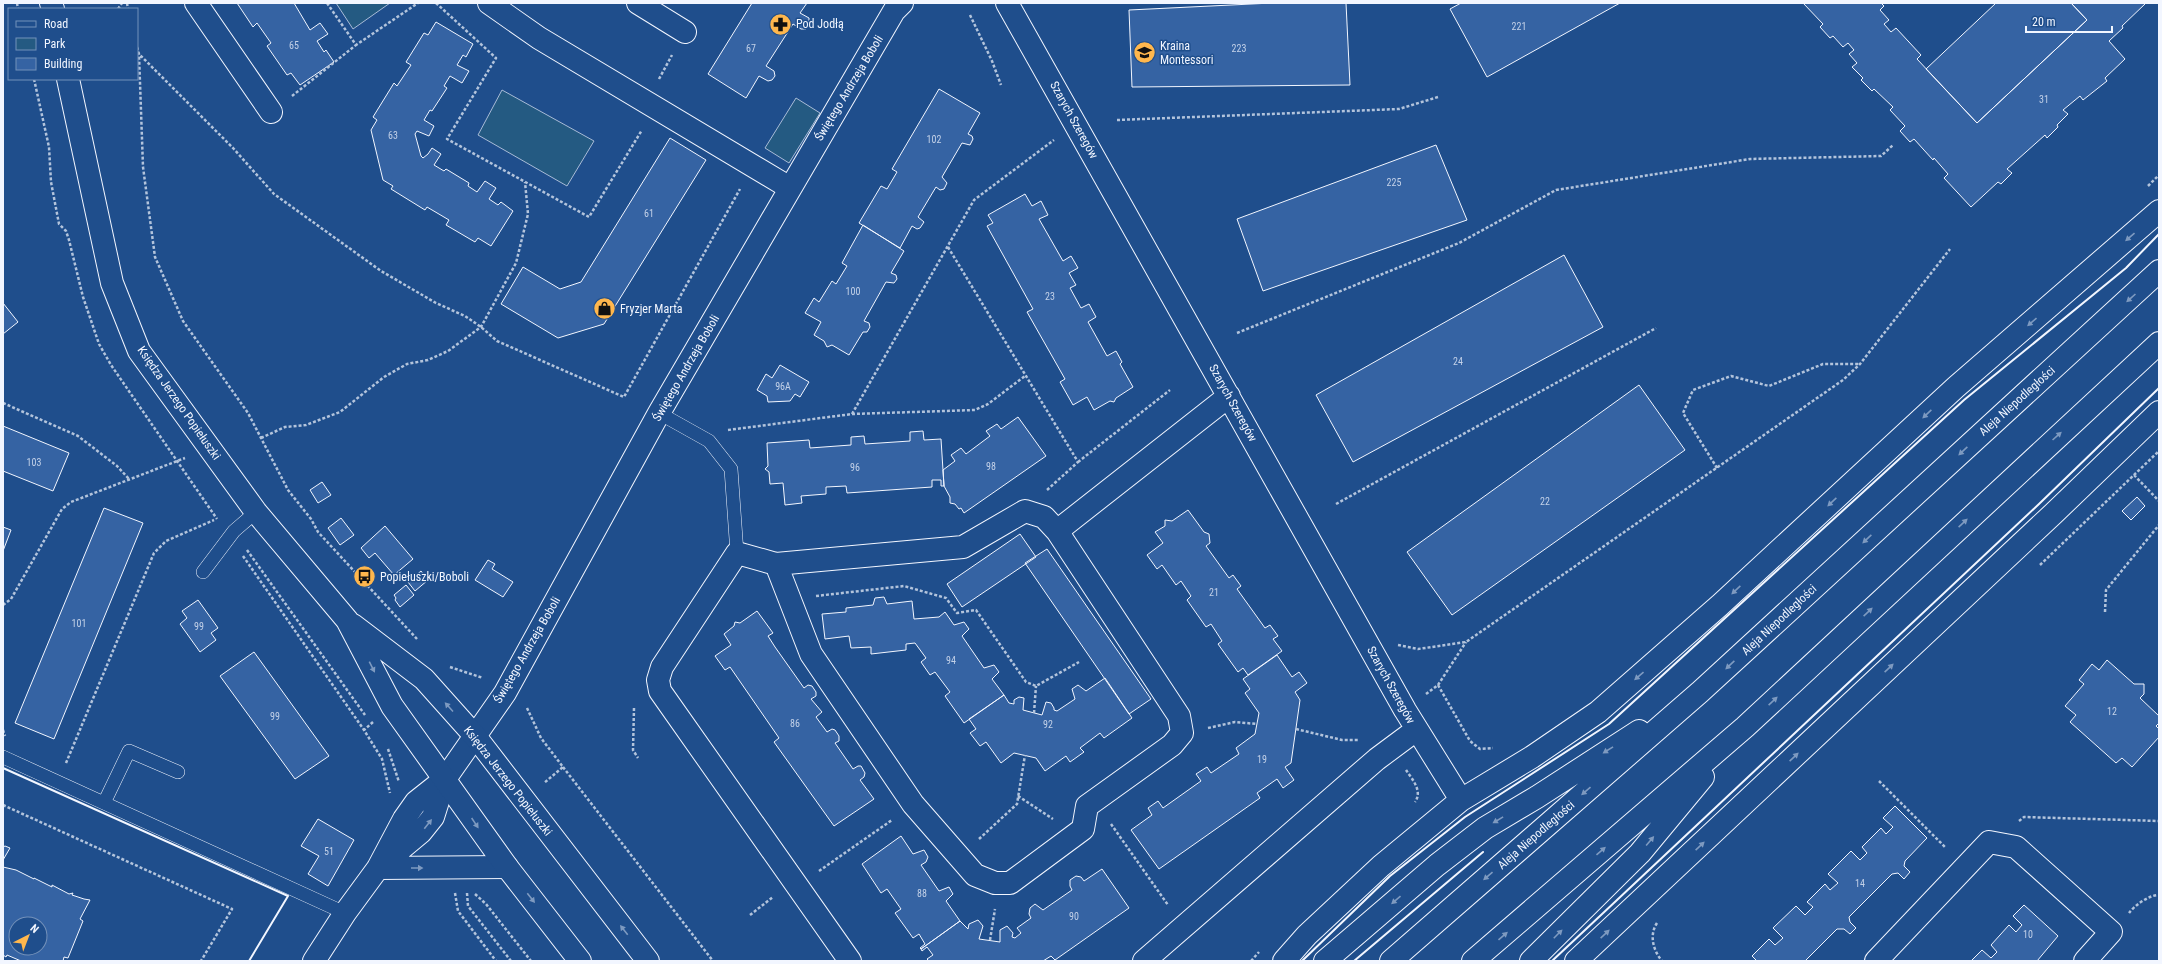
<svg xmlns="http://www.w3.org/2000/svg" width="2162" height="964" font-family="'Roboto Condensed',sans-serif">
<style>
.green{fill:#245a82;stroke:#a8bbd7}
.building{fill:#3563a3;stroke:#f2f6ff;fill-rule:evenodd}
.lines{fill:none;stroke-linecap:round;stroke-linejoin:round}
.lane-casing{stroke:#f2f6ff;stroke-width:14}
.street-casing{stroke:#f2f6ff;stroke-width:24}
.secondary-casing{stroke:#f2f6ff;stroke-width:24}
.primary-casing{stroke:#f2f6ff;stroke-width:24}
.path{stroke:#b3c4dc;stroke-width:2.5;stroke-dasharray:3 2;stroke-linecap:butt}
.lane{stroke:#1f4e8c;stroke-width:13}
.street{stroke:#1f4e8c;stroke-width:22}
.secondary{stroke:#1f4e8c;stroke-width:22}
.primary{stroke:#1f4e8c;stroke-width:22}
.wall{stroke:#f2f6ff;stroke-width:2}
.oneway{fill:#7e9ac0}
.labels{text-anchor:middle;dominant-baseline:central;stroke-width:3;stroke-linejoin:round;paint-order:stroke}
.number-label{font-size:10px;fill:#c3d1e8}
.poi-label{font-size:12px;fill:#f2f6ff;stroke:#1f4e8c;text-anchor:start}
.street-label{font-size:12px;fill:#f2f6ff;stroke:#1f4e8c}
</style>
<rect width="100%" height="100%" fill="#1f4e8c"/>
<path class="green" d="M336,3H390L353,29Z
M502,90L594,141L567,186L478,135Z
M796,98L820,113L789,163L765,148Z"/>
<path class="building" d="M237,3H294L310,30L320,23L328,34L317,41L324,52L326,50L334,62L300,85L291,73L287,75L267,46L271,43L257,23L253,27Z
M752,3H807L800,13L809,18V24L806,29H801L793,24L766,66L774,71L775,76L772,80L768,81L759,76L746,98L708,74Z
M1272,3H1346L1350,85L1132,87L1129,10Z
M1461,3H1620L1487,77L1450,9Z
M1803,3H1881L1884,6L1880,10L1889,20L1884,24L1891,32L1896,28L1921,55L1917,59L1977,123L2087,20L2071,3H2146L2122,26L2123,28L2109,41L2125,59L2105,78L2107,81L2083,100L2080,96L2063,110L2068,114L2057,125L2058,127L2047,138L2045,135L2007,169L2012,173L2001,184L1998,182L1971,207L1944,178L1948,174L1934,158L1933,160L1914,139L1910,142L1900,131L1905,126L1890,110L1893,107L1874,89L1872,91L1861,80L1863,78L1852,67L1857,63L1849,54L1854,50L1848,43L1843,47L1833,36L1830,38L1820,27L1823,24Z
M1996,3H2071L2087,20L1977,123L1926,69Z
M436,22L473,44L466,57L463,55L457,65L469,71L462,83L450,76L444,86L447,88L432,111L430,110L424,120L434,126L429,136L417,131L415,134L421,156L423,158L428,154L432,148L441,154L434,165L444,171L446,169L469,183L468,186L477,192L485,181L496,188L489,199L498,205L501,202L513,211L491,246L478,238L475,242L446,225L449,220L427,207L425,210L391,189L393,186L383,180L371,130L377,120L373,117L394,83L397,86L411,65L406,62L424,33L428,35Z
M939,89L980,113L968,134L972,136L973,139L970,145L962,143L942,177L947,183L944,189L940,190L936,187L918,217L924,222L920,228L917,229L912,226L900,248L859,223L881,186L887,189L897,172L892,169Z
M670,138L706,160L604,324L558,338L501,304L523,267L560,289L581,282Z
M1436,145L1467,220L1263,291L1237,219Z
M1025,194L1032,206L1041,201L1048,215L1039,219L1063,261L1071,256L1078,268L1069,273L1076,285L1070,288L1081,308L1089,304L1096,317L1088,322L1107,356L1116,351L1122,362L1120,364L1133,387L1116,398L1114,402L1110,401L1094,410L1087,397L1073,405L1060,382L1065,379L1027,312L1033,309L987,226L993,223L988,215Z
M863,225L904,251L891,273L896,275L897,279L894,283L886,282L864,321L869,323L870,327L867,332H863L849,355L832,345L827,347L824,341L814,335L821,322L805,313L814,298L819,302L832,281L836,284L847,266L842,263Z
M1564,255L1603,327L1353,462L1316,395Z
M3,303L18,322L3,334Z
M780,365L809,382L800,397L795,394L790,401L768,402L767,396L757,390L766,374L772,378Z
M1639,385L1685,450L1452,615L1407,552Z
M1018,417L1046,456L964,513L961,508L959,509L955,504L950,503V497L944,486L943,470L955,461L951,455L961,448L966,454L990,436L986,431L997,424L1001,429Z
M3,426L69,453L53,491L3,471Z
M923,431L924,440L941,439L944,486H941V480H932V487L847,493L846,486L826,487V494L801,496L802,503L785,505L783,483L770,484L769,472L765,469L768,466L767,443L809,440L810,448L851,445V437L864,436L865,444L910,441V432Z
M322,482L331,495L318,503L310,490Z
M2137,497L2145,506L2131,520L2122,511Z
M104,508L143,523L54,739L15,723Z
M1188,510L1204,532L1209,534L1210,543L1206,546L1229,578L1233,575L1241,586L1237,589L1265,628L1270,625L1278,636L1273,639L1282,651L1248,675L1243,668L1238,672L1218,644L1222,641L1211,624L1206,627L1187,600L1191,596L1181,581L1176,585L1162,565L1157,569L1147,555L1163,543L1155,532L1165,526V520L1172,521Z
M341,518L354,535L340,545L328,528Z
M385,526L413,559L394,575L375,553L369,558L361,548Z
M3,527L11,530L3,551Z
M1020,534L1036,557L962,607L947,584Z
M1047,549L1151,699L1129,714L1025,563Z
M488,560L495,564L492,569L513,582L503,597L475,580Z
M421,571L428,580L415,591L408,582Z
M406,585L414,595L400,607L395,600L396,598L394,595Z
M884,597L887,604L912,601L914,619L939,617L945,612L954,625L964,622L969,629L962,636L984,668L994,665L999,672L992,679L1004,695L964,723L945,696L950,692L935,672L930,675L921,662L926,658L915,643L906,644V650L871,654V647L851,648L849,636L825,639L822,614L846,612V608L873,605L875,598Z
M198,600L218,628L211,633L216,640L200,652L180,624L187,618L182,611Z
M757,611L773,633L768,636L775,647L804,688L808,685L812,686L816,692V696L811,699L822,712L816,717L827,732L832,729L835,730L839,736V741L835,743L853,769L858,766H861L865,773L864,777L860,780L874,799L834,826L774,742L779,738L730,667L725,670L715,656L731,645L724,634L734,626L735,622L740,623Z
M254,652L329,756L295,779L220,676Z
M1277,655L1292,677L1299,672L1307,683L1295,692L1300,700L1291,763L1285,767L1294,780L1283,788L1277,779L1257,793L1260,798L1159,869L1131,830L1152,815L1148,808L1158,801L1163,808L1201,781L1196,774L1207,767L1211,773L1239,754L1236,748L1255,734L1259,713L1245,693L1250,689L1243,679Z
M2107,660L2134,684H2144V694L2140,698L2159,716V723L2156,726L2159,729V737L2132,767L2122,758L2116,763L2070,722L2076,715L2065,706L2084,684L2079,680L2092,664L2099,670Z
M1105,678L1132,718L1104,738L1100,733L1080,748L1084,752L1070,762L1066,756L1045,771L1036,758L1014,753L1001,763L986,742L980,746L970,733L976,729L969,719L1004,695L1009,703L1014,704V700L1019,697L1024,698L1023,710L1042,715L1046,702L1051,703L1054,708V710L1057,711L1075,699L1072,689L1078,685L1086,691Z
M1895,806L1927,838L1905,861L1904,866L1910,872L1904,879L1898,873L1892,874L1849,917L1850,922L1856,928L1850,934L1844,929H1837L1805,961H1757L1752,956L1769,939L1775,945L1783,938L1773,928L1796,906L1805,915L1813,907L1807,902L1825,884L1830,890L1838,883L1828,874L1851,851L1860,860L1867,853L1862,847L1881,828L1886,834L1893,827L1883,818Z
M318,819L354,840L328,886L308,874L319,856L301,846Z
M901,836L913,854L924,850L928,857L926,862L921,865L939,891L949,887L953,894L946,901L960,921L921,949L920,948L925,944L919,934L913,938L895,913L901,909L887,889L881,893L862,864Z
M5,846L10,848L3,860V847Z
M3,867L16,870L34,879V878L52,887V885L69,894L73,893L72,895L84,899L90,900L80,919L83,921L68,958L64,957L63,961H21L7,955L6,957L3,955ZM16,924H40V948H16Z
M1102,869L1129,908L1055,960L1051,956L1043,961H929L927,959L933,955L927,947L922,951L921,949L960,921L968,929L969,924L978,920L983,926L979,939L1000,942V930L1007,926L1013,933L1012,937L1015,938L1021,933L1017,928L1031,918L1029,914L1030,908L1035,904L1043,910L1072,890L1070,886V880L1076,876L1081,877L1084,881Z
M2024,905L2058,936L2037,961H1971L1982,950L1991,958L1997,952L1991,945L2009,925L2016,932L2022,925L2013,916Z"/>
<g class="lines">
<defs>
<path id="lane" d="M659,413L709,441L731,469L737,553
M203,572L234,531L256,512
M3,757L345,913
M104,803L129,751L178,772"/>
<path id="street" d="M196,3L271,112
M489,3L539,38L790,188
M638,3L685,32
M1007,3L1405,710L1461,800
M1057,531L1229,396
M776,564L811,654L913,804L975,875L995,883H1010L1083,829L1087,806L1172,745L1182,733L1179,716L1057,531L1044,517L1025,511L963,547L776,564L737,553L662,667L658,680L660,691L850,961
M385,862L421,832L433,817L445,779
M378,868L507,867
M314,961L345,913L378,868L404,819L416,802L445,779L505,693L659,413L894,11L902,3
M1144,961L1377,759L1416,730
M1284,961L1307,935L1381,866L1461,800L1532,757L1598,712L1720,605L1956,387L2159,211
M1576,961L2053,514L2159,412
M1876,961L1989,842L2016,847L2111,932L2085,961"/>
<path id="secondary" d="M51,3L53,9
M68,79L112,283L139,351L256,512L347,620L392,706L507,867L580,961
M353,625L424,679L475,736L648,961"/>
<path id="primary" d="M1325,961L1437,865L1485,828L1537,797L1639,731
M1391,961L1700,692L2159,271
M1473,961L1745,727L2159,343
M1531,961L1640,853L1703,777"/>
</defs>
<use href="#lane" class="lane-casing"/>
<use href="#street" class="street-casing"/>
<use href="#secondary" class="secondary-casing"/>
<use href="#primary" class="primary-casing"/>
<path class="path" d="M17,3L18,9
M127,3L128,9
M327,3L356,45L418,3
M436,3L496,58L447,139L589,217L642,130
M118,9L122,3
M970,15L992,61L1001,85
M137,47L139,54L143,167L155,257L183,321L248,413L288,490L311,519L318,532L417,639
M137,52L233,148L274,194L381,271L436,303L465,316L481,327L497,341L624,397L740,189
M34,79L49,147L51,182L59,224L66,231L69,240L83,297L99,344L111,365L217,519
M659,79L672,55
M292,96L356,45
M1117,120L1399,109L1438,97
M2148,186L2159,175
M948,247L1078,462L1047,490
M1237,333L1459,243L1556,190L1750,159L1881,156L1893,145
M3,403L78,436L117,466L129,479
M852,414L974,200L1054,140
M728,430L852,414L975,410L988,404L1025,376
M261,438L285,427L306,425L340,412L384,377L407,364L428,360L448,351L481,327L516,263L528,214L525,182
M1078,462L1170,390
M1717,468L1683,413L1693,390L1731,376L1769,386L1823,364H1859
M2134,475L2159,501
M1336,504L1656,328
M247,550L365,715
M243,556L364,730
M2040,565L2159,451
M816,596L904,586L946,598L957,613L976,610L1026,682L1036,686L1079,662
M3,605L11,599L62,509L71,502L185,458
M2105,612L2106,590L2159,525
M1398,645L1418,649L1466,642L1843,380L1860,364L1950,249
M450,667L483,678
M1438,685L1466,642
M1426,694L1438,685L1470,741L1480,749L1493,748
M527,708L541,738L563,767L544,783
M634,708L633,750L638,758
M1034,713L1036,686
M373,722L364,730L382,759L390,793
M1208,728L1235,722L1257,724
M1296,729L1342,740H1358
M3,730L5,736
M388,749L399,782
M66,763L154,553L166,541L214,520
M563,767L713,961
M1406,770C1412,779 1423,791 1415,802
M1879,781L1946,848
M1018,796L1053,819
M3,805L232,909L201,961
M2019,821L2024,817L2159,821
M1111,824L1168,905
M979,839L1017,804L1025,755
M819,871L892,820
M455,893L458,911L496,961
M467,893L468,906L511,961
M475,894L486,904L531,961
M2129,913C2135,905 2149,895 2159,895
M750,915L773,897
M1657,923C1649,935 1653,950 1662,961
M990,940L995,909
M1251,961L1259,952"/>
<use href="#lane" class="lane"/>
<use href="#street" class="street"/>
<use href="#secondary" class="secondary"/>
<use href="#primary" class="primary"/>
<path class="wall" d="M3,768L288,896L249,961
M1303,960L1390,876L1465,817L1609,724L1964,400L2126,268L2159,234
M1354,961L1483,852
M1552,961L2039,504L2159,388"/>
</g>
<defs><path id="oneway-solid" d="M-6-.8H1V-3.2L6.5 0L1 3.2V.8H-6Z"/></defs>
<g class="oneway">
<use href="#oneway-solid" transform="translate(2130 237) rotate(139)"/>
<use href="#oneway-solid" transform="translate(2131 298) rotate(138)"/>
<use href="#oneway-solid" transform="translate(2032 322) rotate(139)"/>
<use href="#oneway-solid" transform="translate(1927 414) rotate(137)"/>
<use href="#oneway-solid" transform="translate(2057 436) rotate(-42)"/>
<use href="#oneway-solid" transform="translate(1963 451) rotate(137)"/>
<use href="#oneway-solid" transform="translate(1832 502) rotate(137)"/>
<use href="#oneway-solid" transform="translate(1963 523) rotate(-43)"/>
<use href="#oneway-solid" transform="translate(1867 539) rotate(137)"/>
<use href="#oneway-solid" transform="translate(1736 590) rotate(137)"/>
<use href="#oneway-solid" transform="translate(1868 612) rotate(-43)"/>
<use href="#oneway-solid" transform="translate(1730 665) rotate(137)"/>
<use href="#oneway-solid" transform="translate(372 667) rotate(63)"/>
<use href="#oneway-solid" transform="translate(1889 668) rotate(-43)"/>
<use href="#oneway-solid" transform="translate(1639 676) rotate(139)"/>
<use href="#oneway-solid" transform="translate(1773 701) rotate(-43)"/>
<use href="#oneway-solid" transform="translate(449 707) rotate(-132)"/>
<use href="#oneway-solid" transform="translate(1608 750) rotate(148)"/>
<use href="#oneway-solid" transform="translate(1794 757) rotate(-43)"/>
<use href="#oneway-solid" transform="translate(1586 791) rotate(139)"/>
<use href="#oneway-solid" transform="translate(1498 820) rotate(149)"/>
<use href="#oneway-solid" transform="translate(475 823) rotate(56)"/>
<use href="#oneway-solid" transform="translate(428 824) rotate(-52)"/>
<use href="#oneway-solid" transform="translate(1650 841) rotate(-50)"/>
<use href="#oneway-solid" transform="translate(1700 846) rotate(-43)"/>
<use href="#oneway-solid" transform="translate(1601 851) rotate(-41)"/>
<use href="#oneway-solid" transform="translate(417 868)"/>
<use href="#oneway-solid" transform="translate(1488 876) rotate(139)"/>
<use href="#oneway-solid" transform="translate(531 898) rotate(52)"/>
<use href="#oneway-solid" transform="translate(1396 900) rotate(139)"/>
<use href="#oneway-solid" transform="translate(624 930) rotate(-128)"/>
<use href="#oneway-solid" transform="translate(1558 934) rotate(-45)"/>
<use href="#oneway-solid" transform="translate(1605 934) rotate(-43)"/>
<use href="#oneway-solid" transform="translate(1503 936) rotate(-41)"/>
</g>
<defs>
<symbol id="pharmacy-disc" viewBox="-11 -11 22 22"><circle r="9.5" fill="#ffb74d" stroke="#1f4e8c"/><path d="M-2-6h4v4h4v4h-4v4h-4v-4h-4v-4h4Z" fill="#111"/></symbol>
<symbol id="school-disc" viewBox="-11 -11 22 22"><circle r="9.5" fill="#ffb74d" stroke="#1f4e8c"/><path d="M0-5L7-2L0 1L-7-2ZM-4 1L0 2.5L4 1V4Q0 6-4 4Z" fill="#111"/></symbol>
<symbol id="shop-disc" viewBox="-11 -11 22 22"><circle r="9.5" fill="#ffb74d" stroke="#1f4e8c"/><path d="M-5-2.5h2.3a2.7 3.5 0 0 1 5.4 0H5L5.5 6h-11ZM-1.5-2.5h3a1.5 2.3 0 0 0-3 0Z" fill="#111"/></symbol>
<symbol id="bus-disc" viewBox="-11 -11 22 22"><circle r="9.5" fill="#ffb74d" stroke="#1f4e8c"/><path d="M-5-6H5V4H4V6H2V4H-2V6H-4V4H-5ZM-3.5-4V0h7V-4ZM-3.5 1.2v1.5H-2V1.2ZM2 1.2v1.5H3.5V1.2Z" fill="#111"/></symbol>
</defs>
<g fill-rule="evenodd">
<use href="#pharmacy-disc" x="768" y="12" width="25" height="25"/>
<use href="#school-disc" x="1132" y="40" width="25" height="25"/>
<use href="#shop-disc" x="592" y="296" width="25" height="25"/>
<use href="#bus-disc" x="352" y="564" width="25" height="25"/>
</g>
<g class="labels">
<g class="number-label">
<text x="1519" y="26">221</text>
<text x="294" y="45">65</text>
<text x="751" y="48">67</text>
<text x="1239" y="48">223</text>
<text x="2044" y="99">31</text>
<text x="393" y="135">63</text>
<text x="934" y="139">102</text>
<text x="1394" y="182">225</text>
<text x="649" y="213">61</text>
<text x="853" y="291">100</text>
<text x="1050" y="296">23</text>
<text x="1458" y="361">24</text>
<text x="783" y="386">96A</text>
<text x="34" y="462">103</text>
<text x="991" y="466">98</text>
<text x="855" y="467">96</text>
<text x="1545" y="501">22</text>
<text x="1214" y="592">21</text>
<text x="79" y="623">101</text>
<text x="199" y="626">99</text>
<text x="951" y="660">94</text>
<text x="2112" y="711">12</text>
<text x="275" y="716">99</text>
<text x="795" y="723">86</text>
<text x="1048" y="724">92</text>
<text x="1262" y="759">19</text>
<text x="329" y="851">51</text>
<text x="1860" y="883">14</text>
<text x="922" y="893">88</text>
<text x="1074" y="916">90</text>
<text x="2028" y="934">10</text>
</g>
<g class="poi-label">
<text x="796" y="24">Pod Jodłą</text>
<text x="1160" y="46">Kraina<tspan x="1160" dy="14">Montessori</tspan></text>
<text x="620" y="309">Fryzjer Marta</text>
<text x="380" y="577">Popiełuszki/Boboli</text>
</g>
<g class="street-label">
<text transform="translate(849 88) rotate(-59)">Świętego Andrzeja Boboli</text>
<text transform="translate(1074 120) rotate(61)">Szarych Szeregów</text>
<text transform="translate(686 368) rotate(-60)">Świętego Andrzeja Boboli</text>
<text transform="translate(2017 401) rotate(-42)">Aleja Niepodległości</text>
<text transform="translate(179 403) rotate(55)">Księdza Jerzego Popiełuszki</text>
<text transform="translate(1233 403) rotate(61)">Szarych Szeregów</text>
<text transform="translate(1779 620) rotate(-43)">Aleja Niepodległości</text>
<text transform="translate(527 650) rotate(-60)">Świętego Andrzeja Boboli</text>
<text transform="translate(1391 685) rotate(61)">Szarych Szeregów</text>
<text transform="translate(508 781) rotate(52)">Księdza Jerzego Popiełuszki</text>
<text transform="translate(1536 835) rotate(-41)">Aleja Niepodległości</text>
</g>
</g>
<rect width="2162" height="964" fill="none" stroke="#f2f6ff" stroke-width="8"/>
<rect x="8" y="8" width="130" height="72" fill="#1f4e8c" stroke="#7391ba"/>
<rect x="16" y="21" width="20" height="6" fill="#1f4e8c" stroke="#7391ba"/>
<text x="44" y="28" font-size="12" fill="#f2f6ff">Road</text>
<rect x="16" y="38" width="20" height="12" fill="#245a82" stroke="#7391ba"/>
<text x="44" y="48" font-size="12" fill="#f2f6ff">Park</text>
<rect x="16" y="58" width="20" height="12" fill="#3563a3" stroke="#7391ba"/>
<text x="44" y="68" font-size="12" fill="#f2f6ff">Building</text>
<g transform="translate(28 936) rotate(42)"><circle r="19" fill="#1f4e8c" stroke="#7391ba"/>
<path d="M0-3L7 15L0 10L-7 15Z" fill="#ffb74d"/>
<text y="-6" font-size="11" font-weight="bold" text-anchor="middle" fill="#f2f6ff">N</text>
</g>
<path d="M2026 26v6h86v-6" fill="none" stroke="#f2f6ff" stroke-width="2"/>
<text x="2032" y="26" font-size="12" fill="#f2f6ff" stroke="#1f4e8c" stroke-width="3" paint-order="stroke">20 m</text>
</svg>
